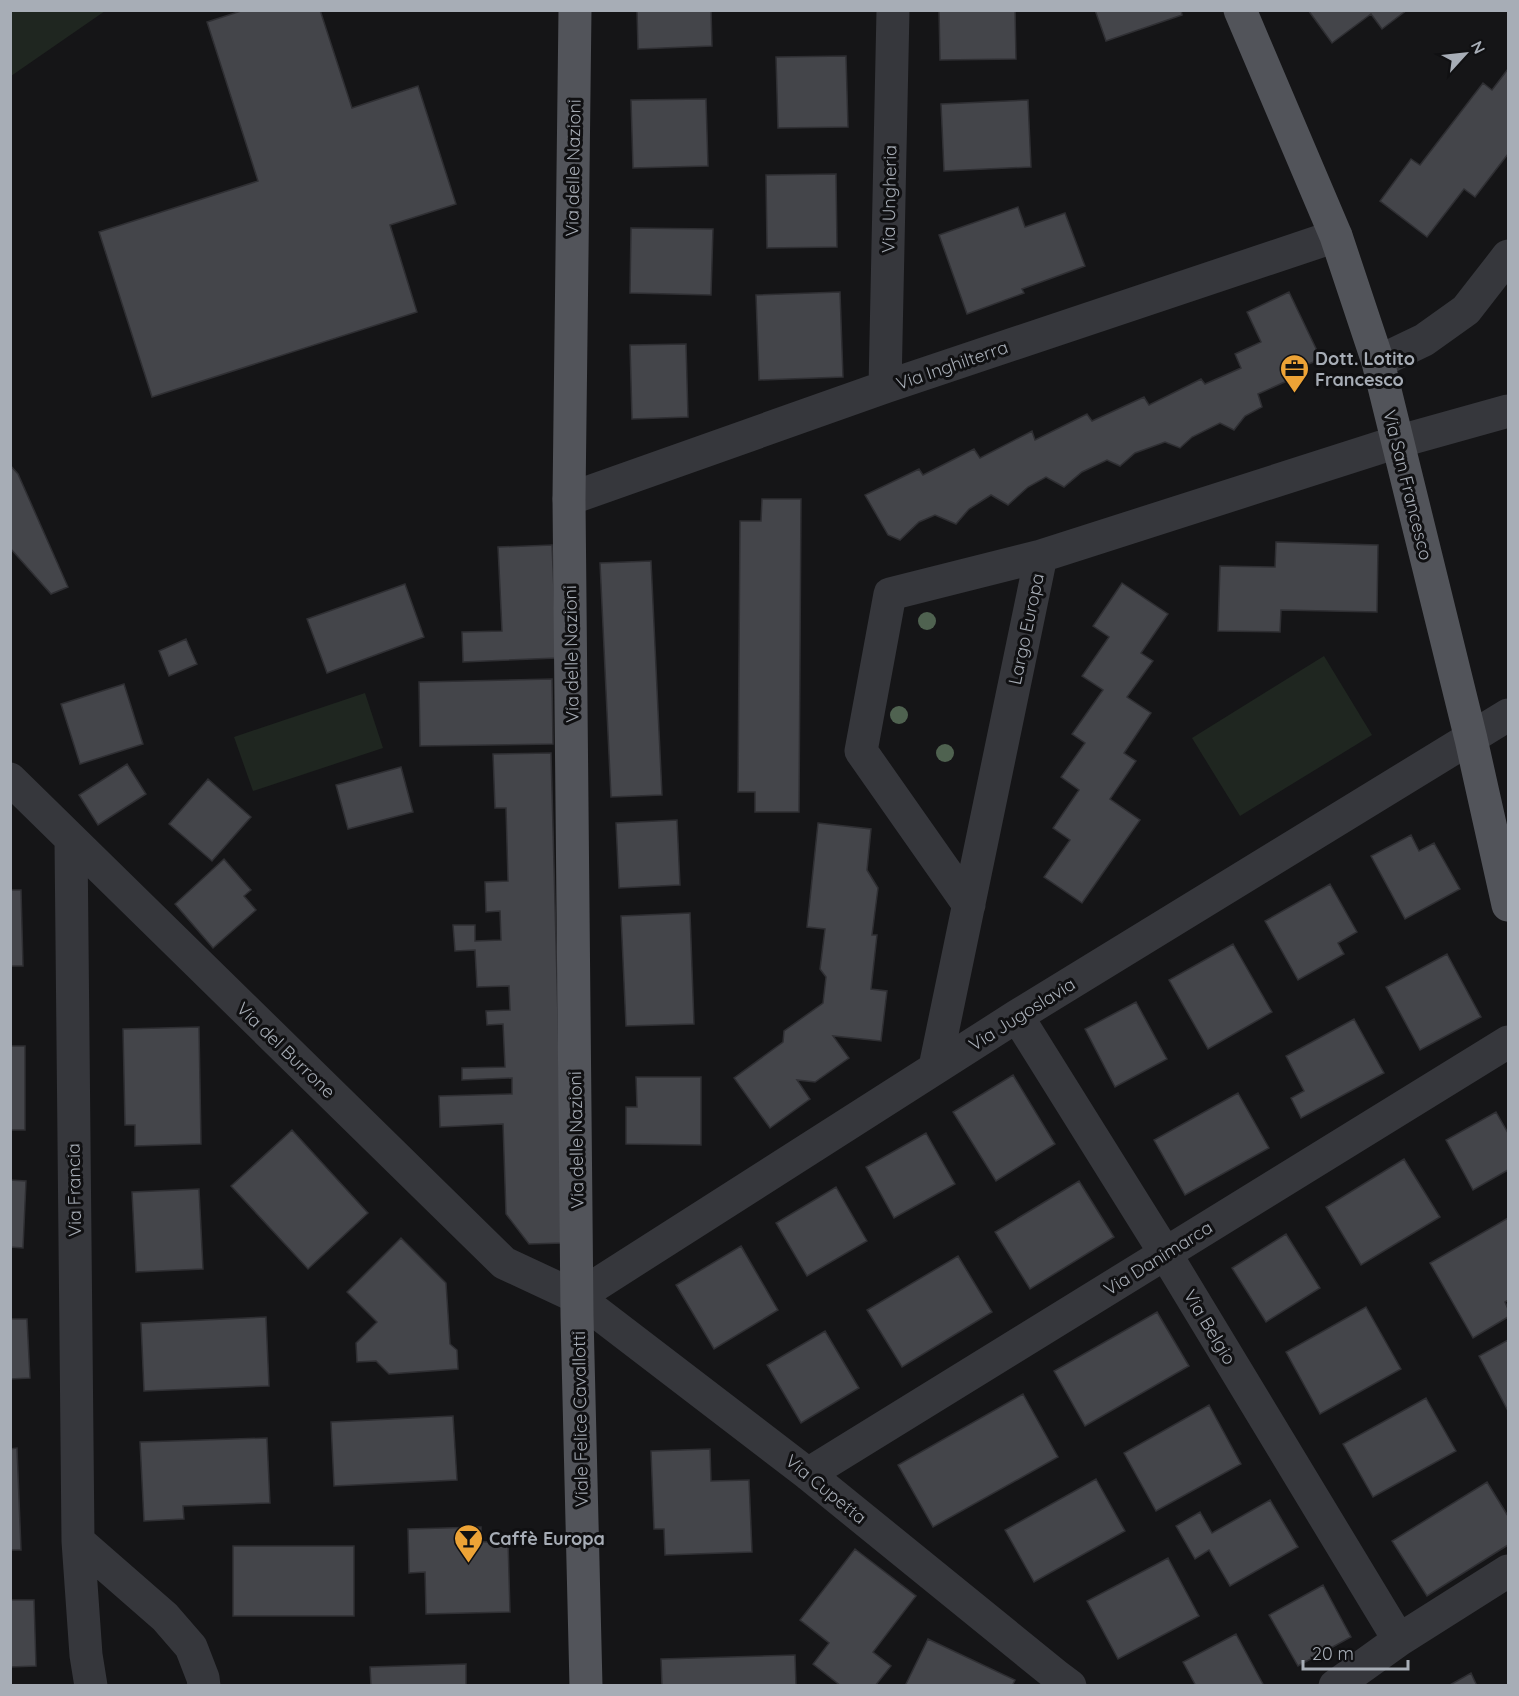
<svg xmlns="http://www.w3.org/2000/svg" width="1519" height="1696" font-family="Quicksand,sans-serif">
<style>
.green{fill:#1f2620}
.building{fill:#44454a;stroke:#2f2f33;stroke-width:1.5}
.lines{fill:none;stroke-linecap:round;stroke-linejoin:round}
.minor{stroke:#36373c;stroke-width:33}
.major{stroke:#52545a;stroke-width:33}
.tree{fill:#4f6250}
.labels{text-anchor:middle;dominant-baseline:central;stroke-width:6;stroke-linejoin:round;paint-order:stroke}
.street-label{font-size:18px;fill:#a7adb6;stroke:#101012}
.poi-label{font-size:18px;font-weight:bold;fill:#a7adb6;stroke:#101012;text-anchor:start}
</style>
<rect width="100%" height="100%" fill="#151517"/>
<path class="green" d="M11,10H105V11L11,76Z
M1324,656L1372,735L1240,816L1192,738Z
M365,693L383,748L253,791L234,737Z"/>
<path class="building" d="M244,10H320L352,108L418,86L456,204L390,225L417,312L152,397L99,232L258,181L207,22Z
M637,10H711L712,46L638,49Z
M939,10H1015L1016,59L940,60Z
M1095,10H1181L1182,15L1106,41Z
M1308,10H1407L1382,29L1371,14L1332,43Z
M846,56L848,127L778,128L776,57Z
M1508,69V154L1475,197L1464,189L1427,237L1380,201L1411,159L1420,165L1483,83L1492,90Z
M706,99L708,166L633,168L631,100Z
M1028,100L1031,167L944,171L941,104Z
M836,174L837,247L767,248L766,175Z
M1018,207L1025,227L1065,213L1085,266L1022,289L1024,293L967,314L939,235Z
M631,228L713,229L711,295L630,293Z
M840,292L843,377L759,380L756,295Z
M1289,292L1321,359L1296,369L1298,376L1258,394L1262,407L1245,416L1234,430L1220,423L1192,437L1180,448L1165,442L1135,453L1120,466L1107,460L1082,472L1064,487L1046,477L1028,487L1008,505L991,495L969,509L956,524L935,515L919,522L900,540L888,535L865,495L919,469L923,475L974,449L980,458L1032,431L1035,440L1087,414L1092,421L1144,397L1149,405L1201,379L1205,384L1241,368L1235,354L1261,342L1247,312Z
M686,344L688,417L632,419L630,345Z
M10,465L18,474L68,587L51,594L10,548Z
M762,499H801L799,812H755V792H738L740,521H761Z
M1276,542L1378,545L1377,612L1281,610L1280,632L1218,631L1220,566L1275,567Z
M552,545L557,658L463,662L462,632L502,631L498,547Z
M651,561L662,795L611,797L600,563Z
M1122,583L1168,614L1141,653L1153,661L1127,697L1151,713L1124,753L1136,761L1110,799L1140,820L1082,903L1044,877L1070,840L1053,828L1079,790L1061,777L1085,743L1072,734L1103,690L1082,676L1109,637L1093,626Z
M405,584L424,637L327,673L307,619Z
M186,639L197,664L169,676L159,651Z
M552,679L553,744L420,746L419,682Z
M124,684L143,744L80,764L61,704Z
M551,753L564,1243L529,1244L506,1214L503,1124L440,1127L439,1096L512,1094V1078L462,1080V1068L505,1067L503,1024L487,1025L486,1011L510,1010L509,986L477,987L475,950L455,951L453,925H475V941L501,940L500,911L486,912L485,882L508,881L506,808H495L493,754Z
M127,764L146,794L98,825L79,795Z
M401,767L413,812L348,829L336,785Z
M208,779L251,817L212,861L169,824Z
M677,820L680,885L619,888L616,823Z
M818,823L871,829L867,870L878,888L872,935H877L871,989L887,991L881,1041L833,1036L849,1058L815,1082L797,1080L810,1099L770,1128L734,1078L783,1042L784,1031L823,1003L826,977L820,969L825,929L807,927Z
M1411,835L1419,851L1434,843L1460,889L1405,919L1371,856Z
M224,859L251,890L244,896L256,910L213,948L175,904Z
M1330,884L1357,932L1338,943L1344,954L1298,980L1265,921Z
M10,890H21L23,966H10Z
M690,913L694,1024L626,1026L621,916Z
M1233,944L1272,1012L1208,1049L1169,980Z
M1447,954L1481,1017L1420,1050L1386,987Z
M1136,1002L1167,1059L1115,1087L1085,1029Z
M1354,1019L1384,1073L1301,1118L1291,1098L1304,1091L1286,1056Z
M199,1027L201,1144L135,1146V1125H125L123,1029Z
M10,1046H25V1130H10Z
M1013,1075L1055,1144L996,1181L953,1112Z
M636,1077H701V1145L626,1144V1107H637Z
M1238,1093L1269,1148L1185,1195L1154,1140Z
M1496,1112L1508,1133V1170L1473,1190L1446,1140Z
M292,1130L368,1213L308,1269L231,1186Z
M926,1133L955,1184L894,1218L866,1167Z
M1404,1159L1440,1217L1361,1265L1326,1207Z
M10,1180L26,1181L23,1248L10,1247Z
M1079,1181L1114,1237L1030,1289L995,1232Z
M836,1187L867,1241L807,1276L776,1223Z
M199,1189L203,1269L136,1272L132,1192Z
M1508,1218V1300L1505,1302L1508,1309V1317L1473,1338L1430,1263Z
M1286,1234L1320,1288L1266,1322L1232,1268Z
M401,1238L446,1283L450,1344L457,1350L458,1369L389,1374L376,1361L357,1362L356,1343L377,1322L347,1292Z
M741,1246L778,1310L714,1349L676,1285Z
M958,1256L992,1312L902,1367L867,1310Z
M1366,1307L1401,1369L1320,1414L1286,1352Z
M1157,1312L1189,1366L1085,1426L1054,1371Z
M266,1317L269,1386L144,1391L141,1323Z
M10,1319H27L30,1378L10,1379Z
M825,1331L859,1388L801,1423L767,1365Z
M1508,1340V1411L1479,1356Z
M1023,1394L1058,1457L933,1527L898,1465Z
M1426,1398L1456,1451L1373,1497L1343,1444Z
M1209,1405L1241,1464L1156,1511L1124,1453Z
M453,1416L457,1480L334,1486L331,1422Z
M267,1438L270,1503L183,1506L184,1519L144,1521L140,1442Z
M17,1448L21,1550H10V1449Z
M710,1449L711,1481L749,1480L752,1552L665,1555L664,1529H654L651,1451Z
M1096,1479L1125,1531L1034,1582L1005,1530Z
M1487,1482L1508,1516V1545L1427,1596L1392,1541Z
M1270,1500L1298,1547L1230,1586L1209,1550L1195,1559L1176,1526L1200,1512L1212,1533Z
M481,1527V1542L508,1541L510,1612L426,1614L425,1572L409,1573L408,1529Z
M233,1546H354V1616H233Z
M855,1549L916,1596L873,1652L891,1666L875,1686H841L813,1664L829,1643L800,1620Z
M1168,1558L1199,1616L1118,1659L1087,1601Z
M1323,1585L1351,1637L1298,1666L1269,1615Z
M10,1600H34L36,1666L10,1667Z
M1236,1634L1264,1686H1196L1183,1662Z
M928,1639L1015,1680L1012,1686H905Z
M795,1655L796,1686H662L661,1659Z
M466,1664V1686H371L370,1667Z
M1471,1673L1477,1686H1448Z"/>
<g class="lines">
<path class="minor" d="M1378,362L1424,340L1466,310L1508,256
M885,387L893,10
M569,499L885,387L1336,236
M10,779L504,1263L577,1297L808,1474L1058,1677L1070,1686
M71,840L78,1541L86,1655L91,1686
M969,905L861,751L890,594L1041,556
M1017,1016L1165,1253L1399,1640
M935,1067L1041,556L1397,442L1508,411
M577,1297L1017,1016L1508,715
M808,1474L1508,1042
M78,1541L165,1617L191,1647L203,1678L204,1686
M1335,1686L1399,1640L1508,1571"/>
<path class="major" d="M575,10L569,499L577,1316L586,1686
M1240,10L1336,236L1378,362L1471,739L1508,905"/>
</g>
<g class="tree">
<circle cx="927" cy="621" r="9"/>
<circle cx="899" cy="715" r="9"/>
<circle cx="945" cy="753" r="9"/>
</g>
<defs>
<symbol id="office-pin" viewBox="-11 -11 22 30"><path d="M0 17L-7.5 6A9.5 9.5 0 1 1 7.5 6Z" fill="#eda336" stroke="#101012"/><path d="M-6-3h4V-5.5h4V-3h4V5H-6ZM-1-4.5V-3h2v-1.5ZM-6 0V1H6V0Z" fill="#111"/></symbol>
<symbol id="bar-pin" viewBox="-11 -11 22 30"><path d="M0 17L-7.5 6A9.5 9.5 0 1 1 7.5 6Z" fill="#eda336" stroke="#101012"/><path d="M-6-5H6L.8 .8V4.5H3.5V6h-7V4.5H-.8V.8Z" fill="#111"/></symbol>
</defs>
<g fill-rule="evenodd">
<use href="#office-pin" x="1278" y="352" width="33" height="45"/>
<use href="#bar-pin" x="452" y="1522" width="33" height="45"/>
</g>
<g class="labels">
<g class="street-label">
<text transform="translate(573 168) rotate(-89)">Via delle Nazioni</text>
<text transform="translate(889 199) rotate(-89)">Via Ungheria</text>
<text transform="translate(952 365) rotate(-19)">Via Inghilterra</text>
<text transform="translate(1408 485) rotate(76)">Via San Francesco</text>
<text transform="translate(1026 629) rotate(-78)">Largo Europa</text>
<text transform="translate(571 654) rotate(-91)">Via delle Nazioni</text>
<text transform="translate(1022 1014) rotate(-32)">Via Jugoslavia</text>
<text transform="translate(286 1050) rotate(44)">Via del Burrone</text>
<text transform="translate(576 1140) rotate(-91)">Via delle Nazioni</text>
<text transform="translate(74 1190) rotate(-91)">Via Francia</text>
<text transform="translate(1158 1258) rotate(-32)">Via Danimarca</text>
<text transform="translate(1210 1327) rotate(59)">Via Belgio</text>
<text transform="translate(580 1419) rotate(-91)">Viale Felice Cavallotti</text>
<text transform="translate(826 1489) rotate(39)">Via Cupetta</text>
</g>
<g class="poi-label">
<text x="1315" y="358">Dott. Lotito<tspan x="1315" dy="21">Francesco</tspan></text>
<text x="489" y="1538">Caffè Europa</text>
</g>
</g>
<rect width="1519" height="1696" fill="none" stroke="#a7adb6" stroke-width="24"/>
<g transform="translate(1465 54) rotate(63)" stroke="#101012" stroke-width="4.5" paint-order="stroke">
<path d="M0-4.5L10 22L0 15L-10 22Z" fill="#a7adb6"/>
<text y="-9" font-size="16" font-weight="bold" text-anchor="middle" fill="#a7adb6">N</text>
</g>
<path d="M1303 1660v9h105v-9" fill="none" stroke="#a7adb6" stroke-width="3"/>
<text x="1312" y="1660" font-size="18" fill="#a7adb6" stroke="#101012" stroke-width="4.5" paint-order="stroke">20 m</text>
</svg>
